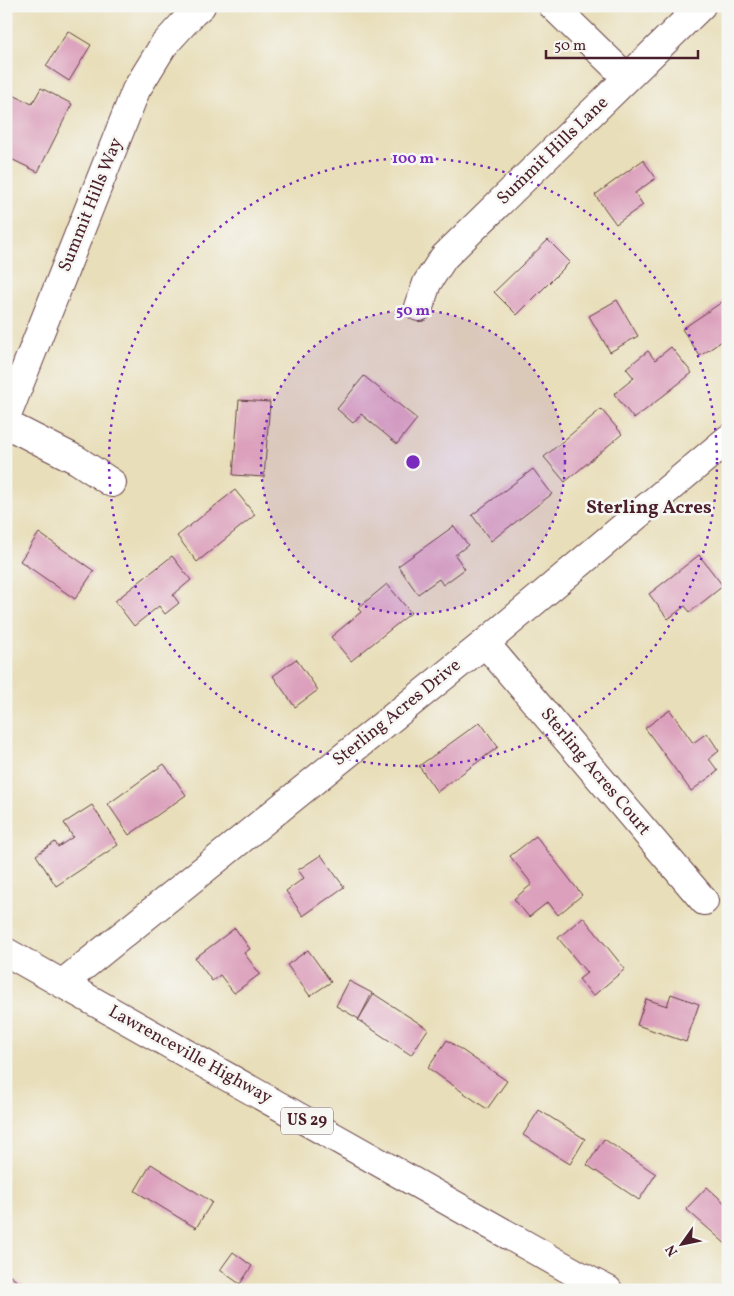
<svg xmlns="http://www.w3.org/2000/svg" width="734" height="1296" font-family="Vollkorn,serif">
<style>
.building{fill:#dca0bc}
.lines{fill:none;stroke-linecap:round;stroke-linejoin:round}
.minor-casing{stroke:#623c40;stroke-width:30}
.major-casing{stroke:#623c40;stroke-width:30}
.minor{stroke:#fff;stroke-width:28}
.major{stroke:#fff;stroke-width:28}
.ring{fill:none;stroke:#7b2cbf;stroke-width:2.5;stroke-dasharray:2.5 5}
.labels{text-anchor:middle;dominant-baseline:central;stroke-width:5;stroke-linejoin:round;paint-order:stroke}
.shield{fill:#f6f6f2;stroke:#7e6067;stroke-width:1}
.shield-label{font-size:16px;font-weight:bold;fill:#4a1f2b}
.street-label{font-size:18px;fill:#4a1f2b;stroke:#f6f6f2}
.neighbourhood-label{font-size:19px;font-weight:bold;fill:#4a1f2b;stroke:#f6f6f2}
.centre{fill:#7b2cbf;stroke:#f6f6f2;stroke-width:2.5}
.ring-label{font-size:15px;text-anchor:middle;font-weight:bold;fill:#7b2cbf;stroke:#f6f6f2;stroke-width:5;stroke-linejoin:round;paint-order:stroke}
</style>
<rect width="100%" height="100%" fill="#f6f6f2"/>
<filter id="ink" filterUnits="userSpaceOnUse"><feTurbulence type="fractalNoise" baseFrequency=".02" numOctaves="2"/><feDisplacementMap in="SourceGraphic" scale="10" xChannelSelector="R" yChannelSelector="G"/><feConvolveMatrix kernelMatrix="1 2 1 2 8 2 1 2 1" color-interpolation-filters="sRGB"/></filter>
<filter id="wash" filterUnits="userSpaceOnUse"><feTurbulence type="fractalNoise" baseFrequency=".0096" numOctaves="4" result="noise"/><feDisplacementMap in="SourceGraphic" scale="20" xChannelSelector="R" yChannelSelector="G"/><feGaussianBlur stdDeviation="1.12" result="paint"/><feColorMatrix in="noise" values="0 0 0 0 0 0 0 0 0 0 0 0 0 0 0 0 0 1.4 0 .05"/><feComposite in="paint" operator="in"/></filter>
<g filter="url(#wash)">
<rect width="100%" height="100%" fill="#e8deb9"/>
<g id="blocks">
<path class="building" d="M68,31L91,45L69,81L46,66Z
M41,88L72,104L38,172L7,157L10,153L6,151V109L13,95L32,104Z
M643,160L656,178L635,193L643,205L616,224L595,195Z
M548,240L570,262L517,315L494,292Z
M728,298V337L700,356L682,329Z
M617,300L638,336L610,352L589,316Z
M671,347L692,373L634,419L614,394L634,378L626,368L648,351L655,360Z
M364,376L417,419L397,444L361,414L353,423L337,409Z
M239,400L270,402L264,477L233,475Z
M601,409L622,434L565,482L544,457Z
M533,469L552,494L491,541L472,515Z
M235,490L255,515L197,562L177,536Z
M454,526L468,545L455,555L465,569L443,585L439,579L418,594L398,566Z
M39,533L94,571L75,599L20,561Z
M699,555L723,586L690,612L685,606L668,619L649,594Z
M172,556L191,580L173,595L179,603L165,614L159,606L134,626L115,601Z
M387,584L411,613L351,661L331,637L361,612L358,608Z
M296,659L318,690L295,707L273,676Z
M670,710L693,743L707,733L719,751L709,759L718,771L691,791L645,728Z
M480,722L498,747L437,792L419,766Z
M164,764L186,795L129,835L108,804Z
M92,805L118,845L56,886L36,855L55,842L58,847L73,837L64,823Z
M536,836L582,895L558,915L548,902L529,917L514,899L532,884L510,856Z
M321,855L344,887L303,916L286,891L304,878L298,870Z
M583,917L625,969L593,996L579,979L587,973L558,938Z
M235,928L250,949L244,953L260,974L234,993L220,975L212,981L195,958Z
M308,950L331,982L310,996L287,965Z
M349,981L372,993L359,1019L336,1006Z
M374,994L428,1029L411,1055L358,1020Z
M671,994L699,1004L686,1042L637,1025L646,999L667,1006Z
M447,1040L507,1081L487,1109L428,1068Z
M539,1110L585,1139L570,1164L523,1135Z
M604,1139L656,1174L639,1200L587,1165Z
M151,1164L212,1202L196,1228L135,1191Z
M707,1187L728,1206V1246L686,1209Z
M233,1252L252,1266L240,1284L220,1270Z
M6,1273L29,1290H6Z"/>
</g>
</g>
<g filter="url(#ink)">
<use href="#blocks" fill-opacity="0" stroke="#623c40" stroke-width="1"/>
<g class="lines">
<defs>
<path id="minor" d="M553,6L627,78
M419,307L427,283L444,257L701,6
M6,418L136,90L163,46L193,13L201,6
M6,424L77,460L112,483
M485,643L704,901
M63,983L485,643L728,439"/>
<path id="major" d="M6,952L579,1275L608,1290"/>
</defs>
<use href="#minor" class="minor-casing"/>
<use href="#major" class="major-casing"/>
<use href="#minor" class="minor"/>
<use href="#major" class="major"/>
</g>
</g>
<circle cx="413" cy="462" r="152" fill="#7b2cbf" fill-opacity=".12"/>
<g class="ring">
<circle cx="413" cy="462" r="152"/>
<circle cx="413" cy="462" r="304"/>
</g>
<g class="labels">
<rect class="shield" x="281" y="1107.5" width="52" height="27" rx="4"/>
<g class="shield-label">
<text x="307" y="1121">US 29</text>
</g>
<g class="street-label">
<text transform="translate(553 151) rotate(-44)">Summit Hills Lane</text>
<text transform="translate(91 205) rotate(-68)">Summit Hills Way</text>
<text transform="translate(397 713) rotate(-39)">Sterling Acres Drive</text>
<text transform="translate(595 772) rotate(50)">Sterling Acres Court</text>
<text transform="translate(190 1055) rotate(29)">Lawrenceville Highway</text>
</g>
<g class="neighbourhood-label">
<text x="649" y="508">Sterling Acres</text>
</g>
</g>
<circle cx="413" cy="462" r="8" class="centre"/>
<g class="ring-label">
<text x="413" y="163">100 m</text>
<text x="413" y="315">50 m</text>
</g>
<rect width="734" height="1296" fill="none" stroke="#f6f6f2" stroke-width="25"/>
<g transform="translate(682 1244) rotate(237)" stroke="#f6f6f2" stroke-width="4" paint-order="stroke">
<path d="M0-4L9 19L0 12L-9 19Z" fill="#4a1f2b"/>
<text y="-8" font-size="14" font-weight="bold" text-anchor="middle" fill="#4a1f2b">N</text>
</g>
<path d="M546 50v8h152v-8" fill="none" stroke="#4a1f2b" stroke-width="2.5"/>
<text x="554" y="50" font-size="15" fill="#4a1f2b" stroke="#f6f6f2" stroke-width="4" paint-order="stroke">50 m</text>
</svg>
